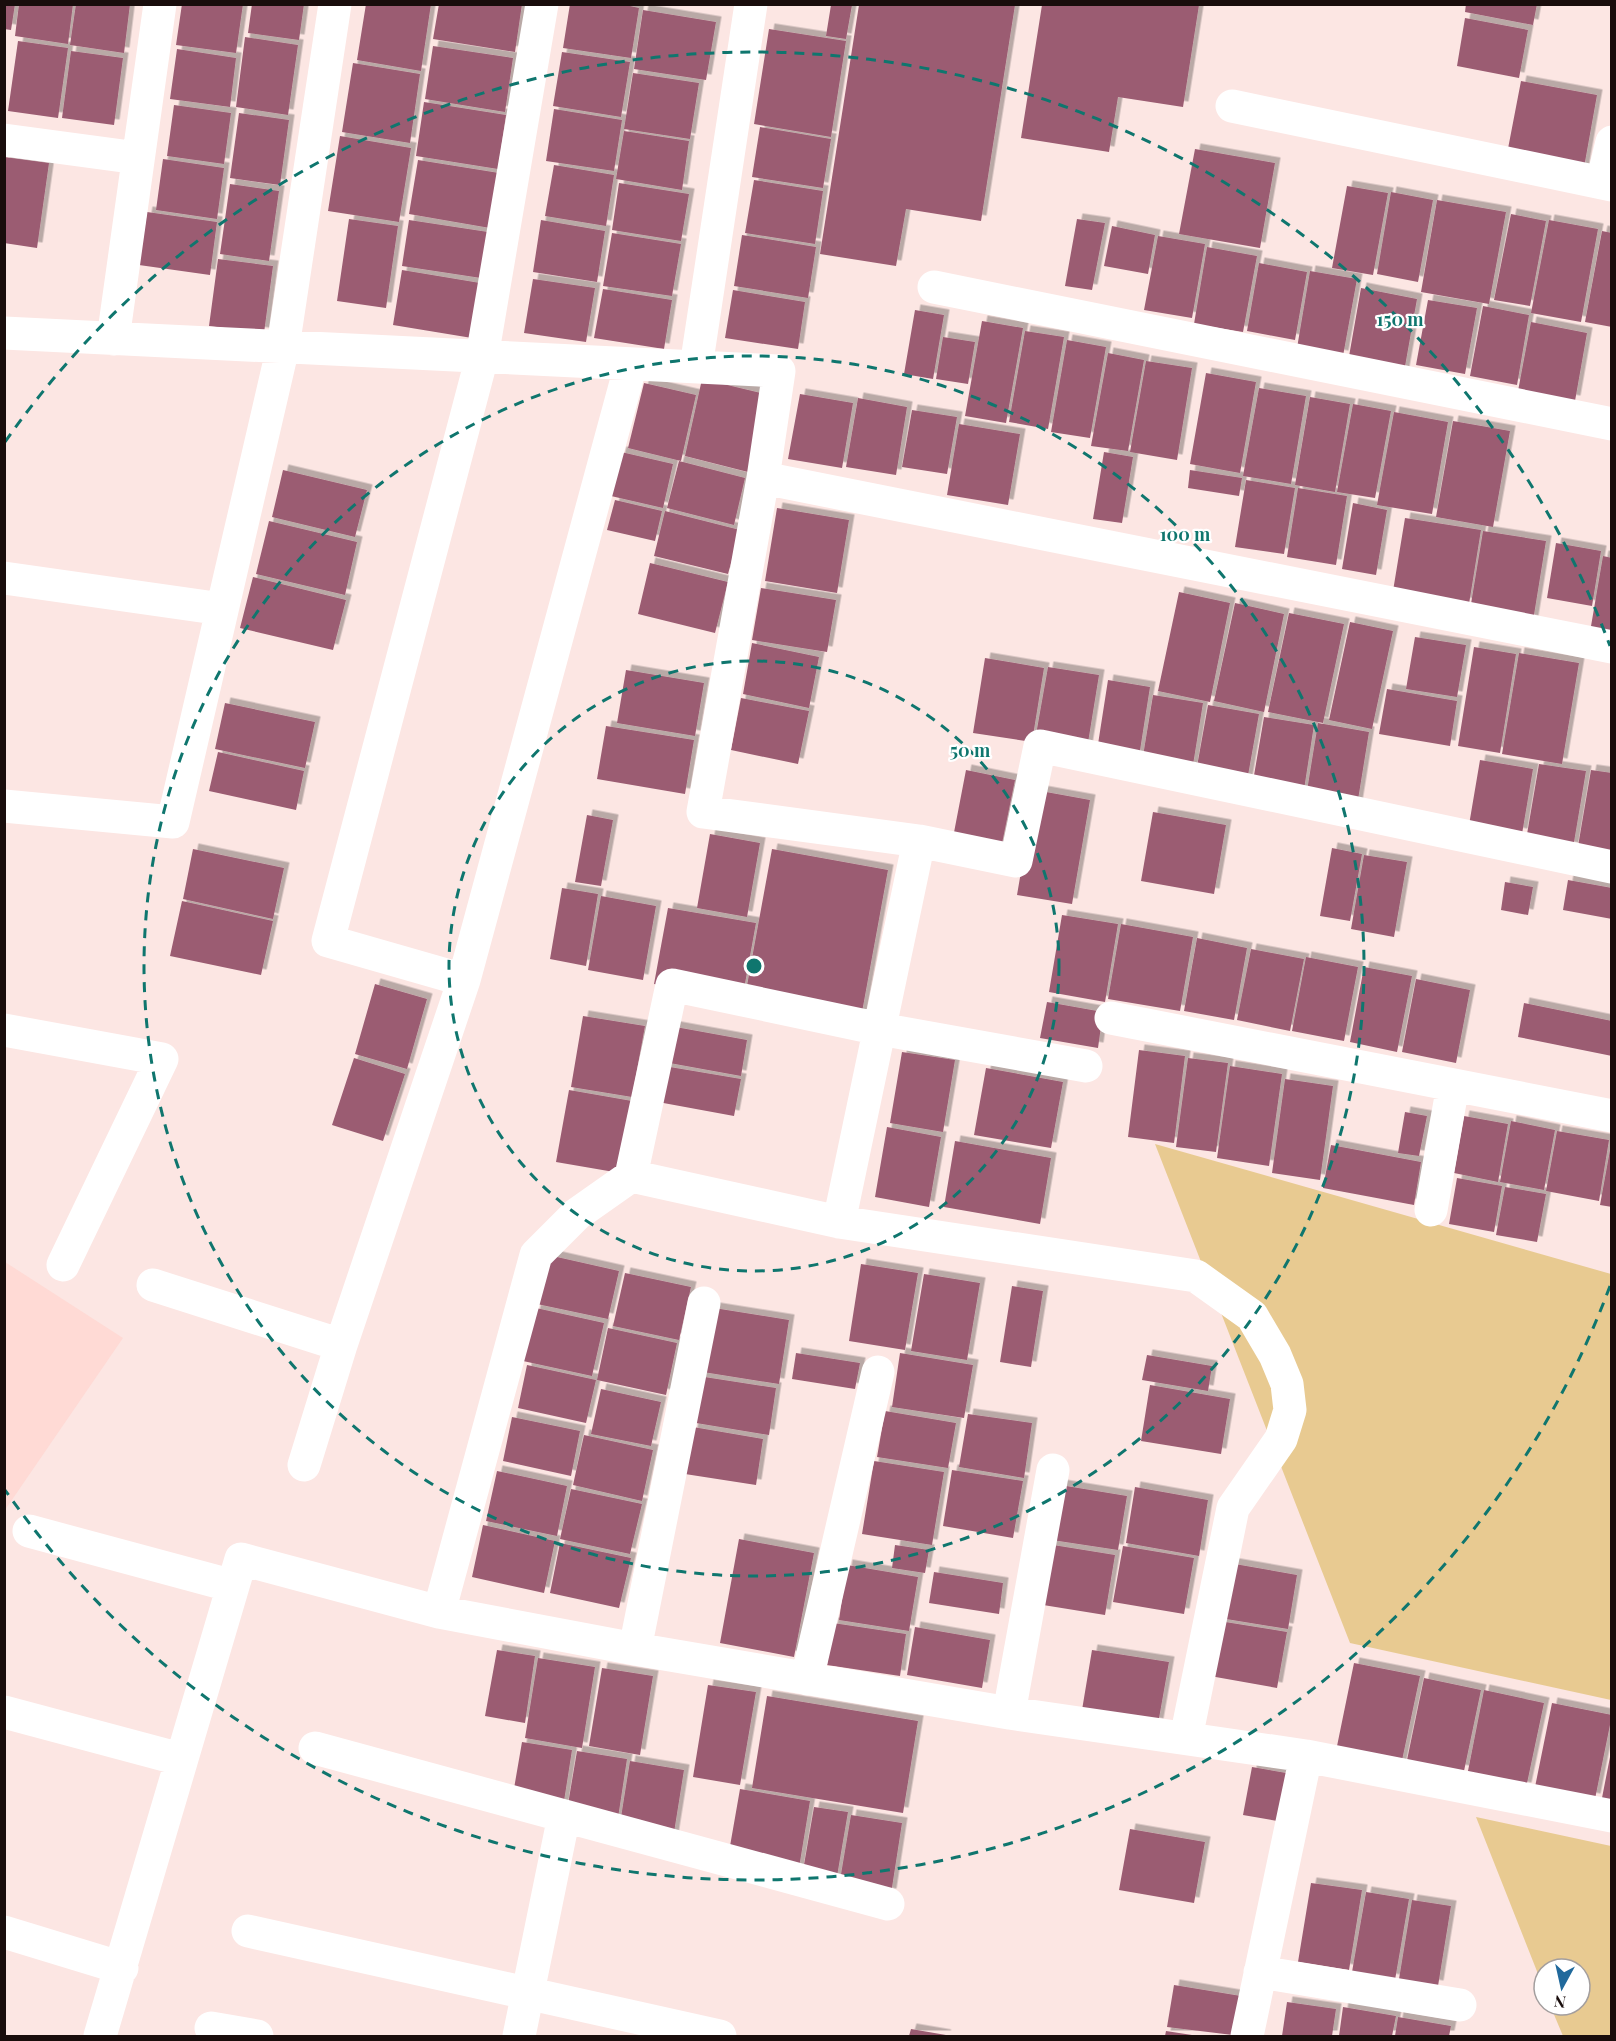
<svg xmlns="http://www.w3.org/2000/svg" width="1616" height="2041" font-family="'Playfair Display',serif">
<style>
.built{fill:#ffdad5}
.green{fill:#e8ca91}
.building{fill:#9b5c72;filter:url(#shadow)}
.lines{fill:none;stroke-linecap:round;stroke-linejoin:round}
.minor{stroke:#fff;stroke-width:33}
.ring{fill:none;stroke:#0f766e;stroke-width:3;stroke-dasharray:10 8}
.centre{fill:#0f766e;stroke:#fff;stroke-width:3}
.ring-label{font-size:18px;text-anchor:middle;font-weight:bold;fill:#0f766e;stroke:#fff;stroke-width:4.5;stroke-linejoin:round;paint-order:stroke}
</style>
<defs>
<filter id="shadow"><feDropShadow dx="5.5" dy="-5.5" stdDeviation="0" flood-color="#0004"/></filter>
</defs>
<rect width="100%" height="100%" fill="#fce6e3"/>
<path class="built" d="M5,1262L123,1338L5,1510Z"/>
<path class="green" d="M1155,1144L1611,1274V1700L1350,1643Z
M1476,1817L1611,1846V2036H1563L1550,2005H1580V1969H1544V1989Z"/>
<path class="building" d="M4,4H15L11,30L4,29Z
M19,4H73L68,44L15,36Z
M76,4H130L124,53L70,45Z
M182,4H243L236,53L176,45Z
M252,4H304L299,40L248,33Z
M366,4H431L421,71L357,60Z
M439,4H522L515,52L433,39Z
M570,4H621L639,8L631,58L563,48Z
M1466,4H1537L1533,25L1465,12Z
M831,5H852L846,39L826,36Z
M859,5H1015L981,221L906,209L896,266L820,254Z
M1042,5H1199L1183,107L1118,97L1109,152L1021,138Z
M643,10L716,22L706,80L634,69Z
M1465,18L1528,30L1519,78L1457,66Z
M769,29L846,41L831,137L754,124Z
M245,37L298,45L288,115L236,107Z
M18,41L68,48L58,118L8,111Z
M433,46L513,58L505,112L425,99Z
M177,49L236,58L230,107L170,99Z
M71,51L123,58L114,125L62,118Z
M562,52L630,62L621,117L553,106Z
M353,63L420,74L410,143L342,132Z
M633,73L699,83L690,139L624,129Z
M1521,81L1597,95L1583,173L1506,159Z
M424,102L506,115L498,169L416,156Z
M174,105L231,113L224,164L167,156Z
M554,109L622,120L614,171L546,161Z
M239,113L289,120L280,185L230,178Z
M760,127L831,139L823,188L752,177Z
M624,131L689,141L682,190L616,179Z
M340,136L411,148L399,222L328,211Z
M1195,149L1275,163L1260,248L1179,234Z
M4,157L49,163L37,248L4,243Z
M163,159L224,168L217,219L156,210Z
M418,160L499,173L490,228L409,214Z
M554,165L614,175L606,226L545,216Z
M754,180L823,191L815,244L745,233Z
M619,183L689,194L681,241L612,230Z
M230,184L279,191L269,261L220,254Z
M1347,186L1388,193L1373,275L1332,268Z
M1391,192L1433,200L1418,282L1377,274Z
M1437,200L1506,212L1489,304L1421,292Z
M147,212L217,222L210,275L139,265Z
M1511,214L1546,221L1530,306L1494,300Z
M349,219L398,226L386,308L337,301Z
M1077,219L1105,223L1092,290L1065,286Z
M409,220L488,232L481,278L402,266Z
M541,220L605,231L597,282L533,272Z
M1549,220L1598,229L1581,322L1531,313Z
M1112,226L1155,235L1148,274L1104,266Z
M1602,231L1612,233V327L1585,322Z
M612,233L681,244L672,296L603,286Z
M742,235L816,247L808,298L734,286Z
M1158,236L1205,244L1192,318L1144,310Z
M1207,247L1257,256L1243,332L1194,324Z
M218,259L273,266L264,333L209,326Z
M1259,263L1307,272L1295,340L1247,331Z
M402,270L480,283L472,338L393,325Z
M1310,271L1357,279L1343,356L1297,348Z
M533,279L595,288L586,342L524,333Z
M1361,288L1417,299L1404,372L1348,362Z
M603,289L672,300L664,349L594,338Z
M733,290L805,302L798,349L725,338Z
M1428,300L1477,308L1465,374L1416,365Z
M1483,306L1529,315L1517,385L1470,376Z
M915,310L944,315L933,379L904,374Z
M982,321L1023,328L1006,423L965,416Z
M1531,322L1587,333L1575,401L1518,391Z
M1025,331L1064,337L1048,429L1009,422Z
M943,337L975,342L968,384L936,379Z
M1067,340L1106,347L1090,438L1051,432Z
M1108,353L1144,360L1128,451L1091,446Z
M1146,361L1192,368L1177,460L1130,452Z
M1206,373L1256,382L1240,473L1190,464Z
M702,379L765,394L748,472L685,456Z
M644,383L696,395L681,461L628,448Z
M1259,388L1306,396L1291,484L1243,476Z
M800,394L853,403L842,468L788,459Z
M1310,397L1350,404L1335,492L1295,485Z
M858,398L907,407L896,475L846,467Z
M1353,404L1391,411L1375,498L1337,492Z
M912,410L957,417L947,474L902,467Z
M1394,412L1448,422L1432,514L1377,505Z
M1453,421L1510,431L1493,527L1436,517Z
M959,424L1020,434L1008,505L947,495Z
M621,452L673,464L663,508L611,496Z
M1104,452L1133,457L1122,523L1093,519Z
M679,461L745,478L734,525L667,508Z
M283,470L367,490L355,537L272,517Z
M1190,470L1242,478L1239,496L1188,488Z
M1246,480L1295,488L1284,554L1235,547Z
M1298,488L1347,496L1336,565L1287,557Z
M615,500L662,511L655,541L607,530Z
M1353,503L1387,510L1376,575L1342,569Z
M777,508L849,520L837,593L765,581Z
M665,511L740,530L728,574L654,556Z
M1405,518L1481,530L1469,604L1393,591Z
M269,521L357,542L345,595L256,574Z
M1483,531L1546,541L1533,621L1470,610Z
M1556,543L1601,551L1592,606L1547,598Z
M1603,556L1612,558V636L1590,632Z
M650,563L728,582L715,633L638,614Z
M253,577L346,600L333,650L240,628Z
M761,588L836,600L827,652L752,640Z
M1179,592L1230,603L1210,702L1158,691Z
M1235,603L1284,614L1264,712L1214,701Z
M1289,613L1344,624L1323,723L1268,712Z
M1350,622L1393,631L1372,729L1329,720Z
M1415,637L1466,645L1457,697L1406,689Z
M752,643L819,657L809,708L743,694Z
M1474,647L1516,654L1500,753L1458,746Z
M1519,653L1579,663L1562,764L1502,754Z
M985,658L1044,668L1032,742L973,733Z
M1048,667L1099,675L1086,755L1034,746Z
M626,670L704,683L695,736L617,723Z
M1108,680L1150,687L1138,763L1096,757Z
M1387,689L1457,701L1450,746L1379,734Z
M1153,695L1203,703L1192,771L1142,762Z
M741,698L809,711L798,764L731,750Z
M225,703L315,722L305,768L215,749Z
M1208,705L1259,714L1247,781L1196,772Z
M1264,717L1314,725L1303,796L1252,787Z
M1318,723L1369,732L1357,806L1306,797Z
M606,726L694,740L685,794L597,779Z
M218,752L304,771L296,810L209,791Z
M1480,760L1533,769L1522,834L1469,825Z
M1539,764L1586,771L1573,848L1526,840Z
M966,770L1015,780L999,858L951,848Z
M1591,770L1612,773V863L1576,858Z
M1035,790L1090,800L1072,904L1017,895Z
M1153,812L1226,825L1214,894L1141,881Z
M587,815L613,820L601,886L575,882Z
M710,834L760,843L747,917L697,908Z
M1332,848L1362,854L1350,921L1320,916Z
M193,849L284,868L273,919L183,899Z
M772,849L888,870L860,1023L744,1002Z
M1364,855L1407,862L1394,937L1351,929Z
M1568,880L1612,888V919L1563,910Z
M1505,882L1533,887L1528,915L1501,910Z
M562,888L598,894L586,966L550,959Z
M601,896L656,906L643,980L588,970Z
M182,901L273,921L261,975L170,956Z
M668,908L756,923L742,1000L654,984Z
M1062,915L1118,924L1105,1002L1049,992Z
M1121,924L1193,937L1180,1011L1108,999Z
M1197,938L1247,948L1234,1020L1184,1011Z
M1251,949L1304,959L1290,1031L1237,1020Z
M1306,957L1358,967L1344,1041L1292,1031Z
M1364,967L1412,976L1397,1052L1350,1042Z
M1416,979L1470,990L1456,1063L1402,1052Z
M375,984L427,999L407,1069L355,1054Z
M1047,1002L1103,1012L1098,1048L1040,1038Z
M1524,1003L1612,1021V1056L1518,1037Z
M583,1016L645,1026L632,1097L571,1087Z
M670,1026L747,1040L741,1076L664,1062Z
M1139,1050L1185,1056L1174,1143L1128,1137Z
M902,1052L955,1060L943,1132L890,1123Z
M354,1058L405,1074L383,1141L332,1125Z
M1188,1058L1228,1063L1216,1152L1176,1147Z
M664,1066L741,1079L734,1116L658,1102Z
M1230,1066L1282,1074L1269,1166L1217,1158Z
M986,1068L1063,1082L1051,1148L974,1135Z
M1285,1079L1333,1086L1320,1180L1272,1173Z
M569,1090L632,1101L620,1173L556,1162Z
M1405,1112L1427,1116L1419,1156L1398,1153Z
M1464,1116L1508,1124L1498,1182L1454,1173Z
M1511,1121L1555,1130L1544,1190L1500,1182Z
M887,1127L941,1137L929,1207L875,1197Z
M1557,1131L1609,1140L1599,1201L1546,1191Z
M955,1141L1051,1158L1040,1224L944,1207Z
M1331,1145L1421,1162L1414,1205L1323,1188Z
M1610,1150H1612V1207L1600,1205Z
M1457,1178L1502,1186L1494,1232L1449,1224Z
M1505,1187L1546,1194L1537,1242L1496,1235Z
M548,1255L619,1271L608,1319L537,1304Z
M861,1264L918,1273L905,1350L849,1341Z
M625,1273L691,1287L679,1340L613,1326Z
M924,1274L980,1283L967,1360L911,1351Z
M1012,1286L1043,1291L1031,1367L1000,1362Z
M536,1308L604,1323L592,1376L523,1361Z
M714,1308L789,1320L779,1384L703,1372Z
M608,1328L677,1343L666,1395L597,1380Z
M796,1353L860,1363L855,1389L792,1379Z
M900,1353L973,1365L964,1418L892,1407Z
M1147,1355L1212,1366L1208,1391L1142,1380Z
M527,1365L596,1380L586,1423L518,1408Z
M698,1376L776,1388L769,1435L690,1422Z
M1150,1385L1230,1399L1221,1454L1141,1441Z
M601,1389L661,1402L651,1446L591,1434Z
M885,1411L956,1423L948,1468L877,1457Z
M968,1414L1032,1423L1024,1478L959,1467Z
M512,1417L580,1431L571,1476L503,1461Z
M693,1427L763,1439L756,1485L685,1474Z
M584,1435L653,1450L642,1501L573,1485Z
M874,1461L944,1472L932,1545L862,1534Z
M952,1470L1023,1481L1013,1538L943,1526Z
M497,1471L567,1486L557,1536L486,1521Z
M1060,1485L1127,1496L1118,1550L1052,1540Z
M1135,1487L1208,1500L1199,1556L1126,1543Z
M571,1489L642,1504L630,1554L560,1539Z
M483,1525L555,1541L544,1593L472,1577Z
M739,1539L814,1553L794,1657L720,1643Z
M560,1543L631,1558L619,1608L550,1593Z
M1047,1544L1115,1555L1105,1615L1037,1604Z
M895,1545L929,1550L925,1573L892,1568Z
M1123,1546L1194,1558L1184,1614L1113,1602Z
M1229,1563L1297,1575L1288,1629L1220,1618Z
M847,1565L918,1577L909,1631L839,1620Z
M934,1572L1003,1583L999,1614L929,1603Z
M1219,1621L1287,1632L1277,1688L1210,1676Z
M833,1623L906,1634L900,1676L827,1665Z
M915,1627L990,1640L982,1688L907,1675Z
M497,1650L535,1656L525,1723L485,1716Z
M1092,1650L1169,1662L1158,1724L1082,1710Z
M538,1658L595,1667L582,1748L525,1738Z
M1354,1663L1420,1676L1401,1765L1336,1751Z
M602,1668L653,1676L640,1755L589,1746Z
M1424,1678L1481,1690L1464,1771L1407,1760Z
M708,1685L756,1692L740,1785L693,1777Z
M1484,1690L1544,1703L1526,1788L1467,1776Z
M767,1696L918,1721L903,1813L752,1788Z
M1552,1703L1612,1715L1595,1799L1535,1787Z
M522,1742L572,1750L562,1814L511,1806Z
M577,1751L627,1759L616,1831L565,1822Z
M1610,1757H1612V1805L1601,1803Z
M630,1761L684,1770L672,1845L618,1836Z
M1252,1767L1292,1774L1283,1822L1243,1815Z
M740,1789L810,1801L797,1880L726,1869Z
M814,1807L848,1812L835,1888L801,1882Z
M851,1815L902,1823L891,1894L839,1886Z
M1130,1829L1205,1842L1194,1903L1119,1890Z
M1311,1883L1362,1890L1349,1970L1298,1962Z
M1366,1892L1409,1899L1395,1980L1352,1972Z
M1412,1900L1451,1906L1438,1986L1399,1979Z
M1174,1985L1247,1997L1241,2036L1167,2027Z
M1287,2002L1336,2009L1332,2036H1282Z
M1343,2007L1396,2016L1392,2036H1339Z
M1398,2017L1451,2026L1449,2036H1395Z
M911,2029L946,2035L945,2036H909Z
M1166,2031L1192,2035V2036H1165Z"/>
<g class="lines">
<path class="minor" d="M1232,106L1612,185
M4,140L138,158
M1602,183L1612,142
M934,287L1612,424
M4,333L779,371L763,478L703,812L919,841
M113,339L160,4
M696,367L751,4
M763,478L1612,647
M4,578L222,609
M4,806L173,822L283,347L335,4
M464,980L328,941L482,357L542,4
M1111,1018L1612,1116
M4,1030L162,1059L63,1265
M631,1176L672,985L880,1029L1086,1066
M1431,1210L1453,1085
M839,1222L919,841L1016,861L1040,746L1612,867
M153,1285L341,1345
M304,1465L341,1345L464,980L631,364
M29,1531L233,1586
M439,1612L536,1255L577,1214L631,1176L839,1222L1196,1276L1252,1316L1275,1355L1287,1384L1290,1410L1281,1439L1233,1508L1186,1738
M635,1649L704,1303
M807,1679L878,1372
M4,1712L180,1759
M1009,1713L1053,1470
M315,1748L888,1904
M248,1931L720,2036
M4,1932L122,1968
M1260,1972L1460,2005
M211,2028L257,2036
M100,2036L241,1559L439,1612L635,1649L1009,1713L1306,1756L1612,1816
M519,2036L564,1816
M1247,2036L1306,1756"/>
</g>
<g class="ring">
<circle cx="754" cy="966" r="305"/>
<circle cx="754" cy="966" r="610"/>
<path d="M1610 1286A914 914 0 0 1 5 1490M5 442A914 914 0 0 1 1610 646"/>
</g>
<circle cx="754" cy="966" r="9" class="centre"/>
<g class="ring-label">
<text x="1400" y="326">150 m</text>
<text x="1185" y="541">100 m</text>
<text x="970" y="757">50 m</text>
</g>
<rect width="1616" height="2041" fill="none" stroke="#190d0c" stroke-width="12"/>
<g transform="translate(1562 1987) rotate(188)"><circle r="28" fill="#ffffff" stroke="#a39e9e" stroke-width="1.5"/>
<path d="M0-4.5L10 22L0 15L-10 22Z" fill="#20699c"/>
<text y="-9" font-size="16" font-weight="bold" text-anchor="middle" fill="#190d0c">N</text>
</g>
</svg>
